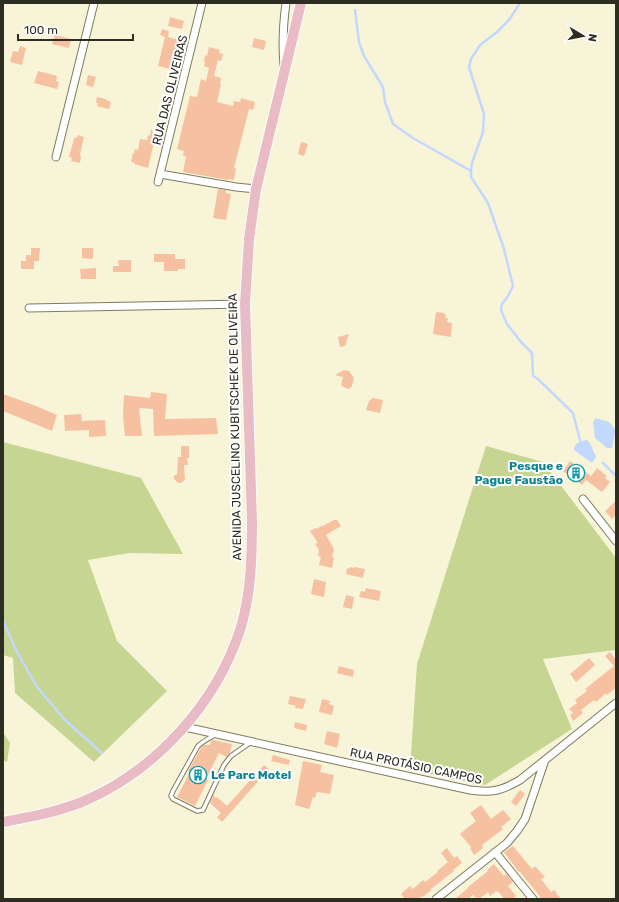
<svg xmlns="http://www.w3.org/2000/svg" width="619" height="902" font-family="Rubik,sans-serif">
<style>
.green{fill:#c6d692}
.water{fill:#c2d8fd}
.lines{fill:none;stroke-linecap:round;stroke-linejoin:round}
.stream{stroke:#c2d8fd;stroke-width:2.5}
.building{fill:#f6c1a0}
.service-casing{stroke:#7f7b61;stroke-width:5.5}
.minor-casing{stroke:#7f7b61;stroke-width:9}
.primary-casing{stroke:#fff;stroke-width:12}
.service{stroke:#fff;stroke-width:3.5}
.minor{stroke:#fff;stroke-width:7}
.primary{stroke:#e8bbc5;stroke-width:10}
.labels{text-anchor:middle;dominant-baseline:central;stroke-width:4;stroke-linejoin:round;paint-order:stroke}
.street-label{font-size:12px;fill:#2e2d22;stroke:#fff}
.culture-label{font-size:12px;font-weight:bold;fill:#0d838f;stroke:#fff;text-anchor:end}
</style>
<rect width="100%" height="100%" fill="#f8f4d7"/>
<path class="green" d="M3,442L141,478L183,554L129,553L88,560L117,641L167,691L94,762L15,693L13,658L3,655Z
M486,446L543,462L616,558V650L543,659L572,729L485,785L410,770L417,664Z
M3,732L10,743L7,762L3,760Z"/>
<path class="water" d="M596,418L609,422L616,430L612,448H607L595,438L593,422Z
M587,440L590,443L596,457L595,459L592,463L574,450C574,443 581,441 587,440Z"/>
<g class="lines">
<path class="stream" d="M520,3L509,20L497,32L480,45L471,59L469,67L484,114L483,132L472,163L471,171V177L488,203L504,249L513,286L508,296L502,304L501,310L507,324L521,342L532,353L533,376L538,379L573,413L581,444
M355,10L359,42L364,56L383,87L385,102L393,124L413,138L471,171
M603,463L616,476
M3,621L17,652L37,687L65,720L102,753"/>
</g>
<path class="building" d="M170,17L184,21L182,29L168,26Z
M162,29L169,31L168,37L179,40L170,69L158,66L165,37L160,35Z
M55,35L71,39L69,48L52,44Z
M254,38L266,41L264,50L252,47Z
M20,46L26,48L22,65L10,62L13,51L18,52Z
M209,47L220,50L219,53L223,54L221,61L218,60L214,76L221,78L220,84L221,85L217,102L233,106L234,101L240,102L241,98L255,102L253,110L249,109L234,168H236L234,180L228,179V180L183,172L186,156H183L184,151L177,149L190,96L197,97L201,79L206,81L209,68L204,66L205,62H204L205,55L207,56Z
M38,71L57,76L56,81L59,82L57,89L34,83Z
M88,75L96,77L93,87L86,85Z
M97,97L106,99V100L111,102L109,109L97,106L98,103H96Z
M151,129L156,138V141L154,142L148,168L134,164L135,163L131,162L133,153L134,154L135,149L138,150L140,139L147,140L148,135L150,136Z
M78,135L84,137L80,154V155L81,156L80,163L71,161L72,158L69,157L74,139L75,137L77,138Z
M301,142L308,144L304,156L298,154Z
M218,189L226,190V193L231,194L226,220L213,218Z
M31,248H40L39,261H34V269H21V261H26V255H31Z
M82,248H93V259L82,258Z
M154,254H175V259H185V269H178V271H164V262H154Z
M118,260H131V272H113V266H119Z
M96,268V279H81L80,269Z
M436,312L444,313V314H446L445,318H448L447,322L452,323L451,337L433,334Z
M349,334L345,346L340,347L338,337Z
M344,370L349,371L354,378L352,386L349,389L343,387L341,385L343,377L335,375Z
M151,392L167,394L165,419L216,418L218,434L154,436L153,409L139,408L142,436H125L123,415L124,395L150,398Z
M3,394L36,406L57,415L52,431L3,411Z
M373,398L383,400L380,413L366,410L369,401Z
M81,414L82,421L105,420L106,436L89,437V430L65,431L64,415Z
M181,446H189V458H187L188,465H184L185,480L181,483H178L174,479V475H177L178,457H181Z
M570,461L591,476L597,468L607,476L605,478L610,482L602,492L586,480L582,485L563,471Z
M616,501V515L612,519L605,511Z
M334,520H337L341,526L326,535L334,549L332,557L334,558L332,568L319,565L321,557L318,556L319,550L315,544L318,543L310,531L316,528L317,529L321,526V527Z
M350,567L354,568V567L365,569L363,578L346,574L347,568L349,569Z
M314,579L326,582L324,597L311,594Z
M366,588L381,591L379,601L359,597L361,591L365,592Z
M346,595L354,597L352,609L343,607Z
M610,652L616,660V688L607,695L606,693L596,702L594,700L581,710L583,713L573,721L570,715L573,713L569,709L577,703L575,700L587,691L585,689L614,666L605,656Z
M589,658L595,665L576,682L570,674Z
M339,666L354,670L353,677L337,673Z
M290,696L306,699L303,709L295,708L296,706L288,704Z
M322,699L330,701L329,704L334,706L332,715L319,712Z
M295,722L307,725L306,731L294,728Z
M327,731L340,734L337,748L324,744Z
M213,740L232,744L230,753L226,757L219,753L206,779L208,780L195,806L177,797L190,772L188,771L201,748L204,745H210L211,741Z
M273,755L290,760L289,765L271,761Z
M303,761L322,765L320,772L334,775L330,794L317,792L315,798L313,797L309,809L295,805Z
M264,765L269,769L222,822L217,817L221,813L210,803L213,795L216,798L217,797L227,806Z
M520,790L525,794L516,806L511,802Z
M481,805L491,819L503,810L511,819L501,827L503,829L482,845L483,847L482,849L474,855L470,848L471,847L460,834L476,821L470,813Z
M513,846L532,869L535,866L545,877L541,879L551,892L554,890L561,899H542L520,872H519L515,867L504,852Z
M447,848L454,858L457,856L462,863L453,870L454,871L431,889V890L423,897L422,896L419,899H405L401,894L410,886L413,889L423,880L425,882L438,872L437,871L448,862L441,853Z
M494,864L504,876L506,874L513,882L508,886L516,896L513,899H504L498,891L497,892L496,891L490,896L488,892L479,899H477L473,895L468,899H455L468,888V887L488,871L487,870Z"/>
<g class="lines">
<defs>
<path id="service" d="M216,734C210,738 203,741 198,746L173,791L171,796L173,799L197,811L203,810L224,765L231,756L251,742"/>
<path id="minor" d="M284,65C282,43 283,25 286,3
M56,157L94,3
M160,174L236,187L256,189
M158,182L202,3
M29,308L245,304
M583,499L616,541
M185,727L470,790C492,793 501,791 520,780L616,703
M495,852L533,899
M436,899L507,843L517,831L525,819L545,760"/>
<path id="primary" d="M3,822C30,817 57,812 82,802C156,771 217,703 241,627C251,593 252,557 252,521L245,304L249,239L256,189L301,3"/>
</defs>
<use href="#service" class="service-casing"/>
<use href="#minor" class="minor-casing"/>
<use href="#primary" class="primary-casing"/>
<use href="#service" class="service"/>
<use href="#minor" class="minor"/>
<use href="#primary" class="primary"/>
</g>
<defs>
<symbol id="building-ring" viewBox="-11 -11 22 22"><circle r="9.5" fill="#fff" stroke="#0f9aa8" stroke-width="1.5"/><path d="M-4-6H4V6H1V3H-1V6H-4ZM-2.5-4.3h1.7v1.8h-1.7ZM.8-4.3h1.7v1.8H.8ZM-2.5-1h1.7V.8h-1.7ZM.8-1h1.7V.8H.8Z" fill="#0f9aa8"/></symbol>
</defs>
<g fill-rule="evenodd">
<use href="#building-ring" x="566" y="463" width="20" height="20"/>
<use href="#building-ring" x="188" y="765" width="20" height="20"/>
</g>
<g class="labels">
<g class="street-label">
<text transform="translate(170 90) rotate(-76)">RUA DAS OLIVEIRAS</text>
<text transform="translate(235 427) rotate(-91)">AVENIDA JUSCELINO KUBITSCHEK DE OLIVEIRA</text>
<text transform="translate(416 766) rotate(12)">RUA PROTÁSIO CAMPOS</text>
</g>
<g class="culture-label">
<text x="563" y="466">Pesque e<tspan x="563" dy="14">Pague Faustão</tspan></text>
<text x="211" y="775" text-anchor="start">Le Parc Motel</text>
</g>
</g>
<rect width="619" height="902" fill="none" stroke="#2e2d22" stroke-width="8"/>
<g transform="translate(583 36) rotate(100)" stroke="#ffffff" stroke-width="3" paint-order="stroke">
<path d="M0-3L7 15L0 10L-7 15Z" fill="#2e2d22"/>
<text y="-6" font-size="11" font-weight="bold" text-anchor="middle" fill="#2e2d22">N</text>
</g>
<path d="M18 34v6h115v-6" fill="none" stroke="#2e2d22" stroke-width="2"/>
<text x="24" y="34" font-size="12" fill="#2e2d22" stroke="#ffffff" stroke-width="3" paint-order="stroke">100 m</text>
</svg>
